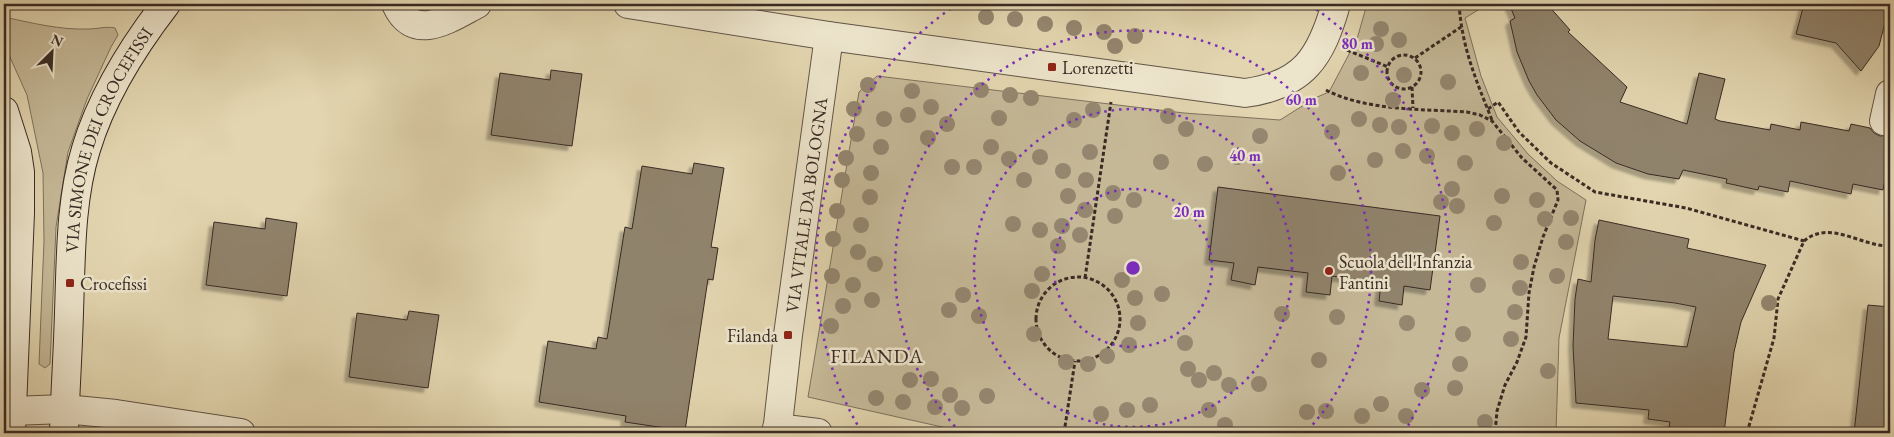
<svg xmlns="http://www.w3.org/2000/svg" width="1894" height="437" font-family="'EB Garamond',serif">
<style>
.green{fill:#c5b897;stroke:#7e715e}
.building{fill:#90836c;stroke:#382a24;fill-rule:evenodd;filter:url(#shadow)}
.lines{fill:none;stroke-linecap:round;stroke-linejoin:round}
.minor-casing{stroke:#625547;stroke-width:30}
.secondary-casing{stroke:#382a24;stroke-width:30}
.path{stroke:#382a24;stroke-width:3;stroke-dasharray:4 2.5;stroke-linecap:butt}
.minor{stroke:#ece4cb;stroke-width:28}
.secondary{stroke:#ece4cb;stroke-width:28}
.tree{fill:#94866f}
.ring{fill:none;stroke:#7b2cbf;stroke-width:2.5;stroke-dasharray:2.5 5}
.poi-dot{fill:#8f2418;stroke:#ece4cb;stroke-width:2}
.labels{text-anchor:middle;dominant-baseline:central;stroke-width:5;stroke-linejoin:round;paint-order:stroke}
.poi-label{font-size:18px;fill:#382a24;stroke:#ece4cb;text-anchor:start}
.street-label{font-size:18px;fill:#382a24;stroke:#ece4cb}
.quarter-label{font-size:20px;letter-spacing:1px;fill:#382a24;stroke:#ece4cb}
.centre{fill:#7b2cbf;stroke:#ece4cb;stroke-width:2.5}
.ring-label{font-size:15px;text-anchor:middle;font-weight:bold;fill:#7b2cbf;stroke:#ece4cb;stroke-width:5;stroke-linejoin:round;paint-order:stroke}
</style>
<defs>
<filter id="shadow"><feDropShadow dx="-4.5" dy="4.5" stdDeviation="1" flood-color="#0004"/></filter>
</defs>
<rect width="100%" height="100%" fill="#e2d5af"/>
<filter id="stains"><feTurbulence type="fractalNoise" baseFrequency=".004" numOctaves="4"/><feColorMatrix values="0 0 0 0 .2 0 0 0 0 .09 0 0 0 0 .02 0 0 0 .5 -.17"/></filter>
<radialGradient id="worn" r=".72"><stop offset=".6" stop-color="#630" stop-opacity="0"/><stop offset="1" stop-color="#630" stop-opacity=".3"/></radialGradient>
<path class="green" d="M1367,4H1477L1478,10L1465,18L1481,76L1497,117L1528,154L1557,181L1586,200L1559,338L1556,433H969L808,397L859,92L877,76L1184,113L1280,120L1315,98L1329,92L1357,39Z
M4,17C32,23 60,30 88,29C98,29 106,26 115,28L118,35L111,47L87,99L68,152L56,227L50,364L45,368L39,364L44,241L43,173L27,95L4,44Z"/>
<path class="building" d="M1509,4H1547L1570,30L1568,32L1627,87L1620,102L1687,124L1699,73L1725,79L1715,119L1720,121L1770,130L1771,124L1800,130L1801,122L1849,131L1851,124L1870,128L1874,133L1880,136L1890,135V154L1883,190L1853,184L1851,194L1790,181L1788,192L1759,186L1758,190L1726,183L1727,179L1683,170L1679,179L1648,174L1616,163L1580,141L1556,120L1537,95L1529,81L1517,52L1510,21L1515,18Z
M1804,4H1890L1879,46L1861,71L1836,43L1796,34Z
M551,70L582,74L572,146L491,135L500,73L550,80Z
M694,163L724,168L711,247L718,248L713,280L708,279L685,431L625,422L626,416L539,402L548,341L596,349L598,337L607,339L625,227L632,229L642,166L692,174Z
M1218,187L1440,216L1430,290L1404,286L1402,305L1379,301L1381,283L1332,276L1330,295L1306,292L1308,273L1258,267L1255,285L1231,280L1234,263L1209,260Z
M266,218L297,223L287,296L206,285L214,222L265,229Z
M1599,220L1689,239L1687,248L1766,265L1741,322L1734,352L1724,433H1691L1669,427L1670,422L1648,419L1649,410L1576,403L1573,346L1575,299L1578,279L1591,282L1595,240ZM1613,296L1675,303L1696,307L1687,347L1608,339Z
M1868,305L1890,307V433H1854Z
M409,311L439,315L428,388L349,377L357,313L407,320Z"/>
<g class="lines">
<defs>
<g id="minor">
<path d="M396,4C414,44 450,18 477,4"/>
<path d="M628,4L829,36L1245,93C1304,85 1321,57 1336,4"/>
<path d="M1884,121L1890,94"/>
<path d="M11,411L65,409L116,414L241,433"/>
<path d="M777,428L818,433"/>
<path id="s1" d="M777,433L788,335L829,36"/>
</g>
<g id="secondary">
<path d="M4,111L17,152L20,172V213L11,433"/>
<path id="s2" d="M64,433C65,393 68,352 69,312C71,258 70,201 86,149C102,96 132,48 166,4"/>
</g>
</defs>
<use href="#minor" class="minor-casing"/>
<use href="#secondary" class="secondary-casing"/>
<path class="path" d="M1459,4C1462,48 1476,80 1492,120
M1890,13L1889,19L1890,20
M1347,50L1388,67
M1387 72a17 17 0 1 1 34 0a17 17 0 1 1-34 0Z
M1415,58L1461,27
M1412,87L1413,108
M1326,90C1366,111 1423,109 1467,112L1480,115L1492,121L1522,158L1557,190L1558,200L1543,237L1534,267L1529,293L1526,337L1517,362L1505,385L1497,411L1495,433
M1488,109L1498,102L1519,132L1551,163L1595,192L1686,208L1804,241
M1036 319a42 42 0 1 1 84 0a42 42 0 1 1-84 0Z
M1085,278L1111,102
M1064,433L1075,361
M1747,433L1774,338L1778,299L1804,241C1830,219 1862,247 1890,246"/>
<use href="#minor" class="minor"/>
<use href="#secondary" class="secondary"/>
</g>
<g class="tree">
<circle cx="986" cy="17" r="8"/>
<circle cx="1015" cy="19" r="8"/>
<circle cx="1045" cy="24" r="8"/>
<circle cx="1074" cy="28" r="8"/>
<circle cx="1381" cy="29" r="8"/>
<circle cx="1104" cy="32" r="8"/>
<circle cx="1135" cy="36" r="8"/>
<circle cx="1399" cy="40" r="8"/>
<circle cx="1376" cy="44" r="8"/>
<circle cx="1115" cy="46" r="8"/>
<circle cx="1361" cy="73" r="8"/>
<circle cx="1404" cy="75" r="8"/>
<circle cx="1448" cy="82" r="8"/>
<circle cx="868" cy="85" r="8"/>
<circle cx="981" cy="90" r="8"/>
<circle cx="912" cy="91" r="8"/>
<circle cx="1010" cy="95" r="8"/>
<circle cx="1031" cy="98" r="8"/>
<circle cx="1393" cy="100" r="8"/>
<circle cx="931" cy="107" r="8"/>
<circle cx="854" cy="109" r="8"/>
<circle cx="1093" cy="110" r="8"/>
<circle cx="908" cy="115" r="8"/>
<circle cx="1168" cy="116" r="8"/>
<circle cx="999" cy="118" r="8"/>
<circle cx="884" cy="119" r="8"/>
<circle cx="1359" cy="119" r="8"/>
<circle cx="1074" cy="120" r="8"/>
<circle cx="947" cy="124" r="8"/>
<circle cx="1380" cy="125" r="8"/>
<circle cx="1432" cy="126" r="8"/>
<circle cx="1399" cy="127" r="8"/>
<circle cx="1186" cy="129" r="8"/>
<circle cx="1477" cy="129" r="8"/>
<circle cx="1332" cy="132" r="8"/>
<circle cx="1452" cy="133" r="8"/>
<circle cx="857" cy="134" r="8"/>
<circle cx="1260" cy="136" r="8"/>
<circle cx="928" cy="138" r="8"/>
<circle cx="1504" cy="143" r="8"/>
<circle cx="881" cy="147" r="8"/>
<circle cx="991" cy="147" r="8"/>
<circle cx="1403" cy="151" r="8"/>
<circle cx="1090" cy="152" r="8"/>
<circle cx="1427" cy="156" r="8"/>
<circle cx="1040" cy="157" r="8"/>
<circle cx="1237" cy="157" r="8"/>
<circle cx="846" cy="158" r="8"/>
<circle cx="1009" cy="159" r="8"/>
<circle cx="1375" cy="160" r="8"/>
<circle cx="1161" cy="162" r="8"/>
<circle cx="1465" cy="163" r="8"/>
<circle cx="1205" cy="164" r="8"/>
<circle cx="952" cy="167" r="8"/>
<circle cx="974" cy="167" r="8"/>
<circle cx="1063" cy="171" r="8"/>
<circle cx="871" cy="173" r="8"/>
<circle cx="1338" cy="173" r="8"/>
<circle cx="842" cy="180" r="8"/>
<circle cx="1024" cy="180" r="8"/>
<circle cx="1086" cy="180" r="8"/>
<circle cx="1452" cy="189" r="8"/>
<circle cx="1113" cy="193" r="8"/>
<circle cx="1068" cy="196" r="8"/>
<circle cx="1502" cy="196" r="8"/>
<circle cx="870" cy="197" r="8"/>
<circle cx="1134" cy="200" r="8"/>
<circle cx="1537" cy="200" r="8"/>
<circle cx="1441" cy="202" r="8"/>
<circle cx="1457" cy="206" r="8"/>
<circle cx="1085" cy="210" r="8"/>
<circle cx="837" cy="211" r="8"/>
<circle cx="1115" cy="216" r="8"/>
<circle cx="1571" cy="218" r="8"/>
<circle cx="1545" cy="219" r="8"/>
<circle cx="1494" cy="223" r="8"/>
<circle cx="1013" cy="224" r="8"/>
<circle cx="861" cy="225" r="8"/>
<circle cx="1062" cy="226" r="8"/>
<circle cx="1040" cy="230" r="8"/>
<circle cx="1080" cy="235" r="8"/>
<circle cx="833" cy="239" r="8"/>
<circle cx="1566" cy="242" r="8"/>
<circle cx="1058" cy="246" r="8"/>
<circle cx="858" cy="252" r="8"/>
<circle cx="1521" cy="262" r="8"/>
<circle cx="875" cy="264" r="8"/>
<circle cx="1042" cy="274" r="8"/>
<circle cx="832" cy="276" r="8"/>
<circle cx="1557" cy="276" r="8"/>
<circle cx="1122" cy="280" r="8"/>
<circle cx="853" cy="285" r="8"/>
<circle cx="1478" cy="285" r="8"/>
<circle cx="1520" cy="288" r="8"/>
<circle cx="1032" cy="291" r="8"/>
<circle cx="1162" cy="294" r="8"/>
<circle cx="963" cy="295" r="8"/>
<circle cx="1135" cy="298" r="8"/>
<circle cx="872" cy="300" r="8"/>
<circle cx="1769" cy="303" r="8"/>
<circle cx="843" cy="306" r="8"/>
<circle cx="949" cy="310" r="8"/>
<circle cx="1515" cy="312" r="8"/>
<circle cx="1282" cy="314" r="8"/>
<circle cx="979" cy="316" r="8"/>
<circle cx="1337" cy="317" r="8"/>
<circle cx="1138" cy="323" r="8"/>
<circle cx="1407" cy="323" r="8"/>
<circle cx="831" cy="326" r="8"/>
<circle cx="1034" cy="334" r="8"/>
<circle cx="1463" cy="334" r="8"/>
<circle cx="1511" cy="339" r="8"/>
<circle cx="1185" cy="343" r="8"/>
<circle cx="1129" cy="345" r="8"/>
<circle cx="1107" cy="356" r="8"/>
<circle cx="1319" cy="360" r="8"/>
<circle cx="1066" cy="362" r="8"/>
<circle cx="1088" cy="364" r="8"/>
<circle cx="1460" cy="364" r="8"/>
<circle cx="1188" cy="369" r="8"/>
<circle cx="1548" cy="371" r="8"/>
<circle cx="1214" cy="373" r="8"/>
<circle cx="931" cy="379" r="8"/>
<circle cx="910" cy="380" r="8"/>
<circle cx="1199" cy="380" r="8"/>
<circle cx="1259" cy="384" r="8"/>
<circle cx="1229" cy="385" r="8"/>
<circle cx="1455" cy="388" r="8"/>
<circle cx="1422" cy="390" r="8"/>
<circle cx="950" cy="395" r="8"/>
<circle cx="987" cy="396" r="8"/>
<circle cx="876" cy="398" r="8"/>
<circle cx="903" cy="402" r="8"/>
<circle cx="1381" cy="404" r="8"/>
<circle cx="1150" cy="405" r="8"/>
<circle cx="935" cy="407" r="8"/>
<circle cx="962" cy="408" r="8"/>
<circle cx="1127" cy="410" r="8"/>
<circle cx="1209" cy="410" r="8"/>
<circle cx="1326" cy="411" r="8"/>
<circle cx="1307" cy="412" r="8"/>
<circle cx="1101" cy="414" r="8"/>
<circle cx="1362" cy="416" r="8"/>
<circle cx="1406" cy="416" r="8"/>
<circle cx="1485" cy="422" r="8"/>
<circle cx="1225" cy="425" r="8"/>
</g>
<g class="ring">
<circle cx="1133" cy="268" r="79"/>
<circle cx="1133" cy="268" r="159"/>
<path d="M960 432A238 238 0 1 1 1306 432"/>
<path d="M861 431A317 317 0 0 1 956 5M1310 5A317 317 0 0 1 1405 431"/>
</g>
<g class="poi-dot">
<rect x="1047" y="62" width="10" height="10" rx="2.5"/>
<circle cx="1329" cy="271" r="5"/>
<rect x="65" y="278" width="10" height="10" rx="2.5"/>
<rect x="783" y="330" width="10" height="10" rx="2.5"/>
</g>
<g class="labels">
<g class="poi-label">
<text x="1062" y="67">Lorenzetti</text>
<text x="1339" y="261">Scuola dell'Infanzia<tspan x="1339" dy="21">Fantini</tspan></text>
<text x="80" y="283">Crocefissi</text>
<text x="778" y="335" text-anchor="end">Filanda</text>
</g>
<g class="street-label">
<text stroke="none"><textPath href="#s2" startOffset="301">VIA SIMONE DEI CROCEFISSI</textPath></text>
<text stroke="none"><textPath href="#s1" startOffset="230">VIA VITALE DA BOLOGNA</textPath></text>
</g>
<g class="quarter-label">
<text x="877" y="356">FILANDA</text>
</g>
</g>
<circle cx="1133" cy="268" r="8" class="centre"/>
<g class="ring-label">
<text x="1357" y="49">80 m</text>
<text x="1301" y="105">60 m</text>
<text x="1245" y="161">40 m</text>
<text x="1189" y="217">20 m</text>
</g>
<rect width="1894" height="437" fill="none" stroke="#e2d5af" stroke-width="20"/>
<rect x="5" y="5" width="1884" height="427" fill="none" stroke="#382a24" stroke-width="2.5"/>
<rect x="10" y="10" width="1874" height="417" fill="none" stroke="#382a24"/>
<g transform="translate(52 52) rotate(24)" stroke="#ece4cb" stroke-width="4" paint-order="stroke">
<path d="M0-4L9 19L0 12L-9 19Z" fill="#382a24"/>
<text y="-8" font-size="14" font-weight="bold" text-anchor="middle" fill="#382a24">N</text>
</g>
<rect width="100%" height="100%" filter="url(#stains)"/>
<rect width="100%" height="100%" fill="url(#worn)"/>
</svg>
